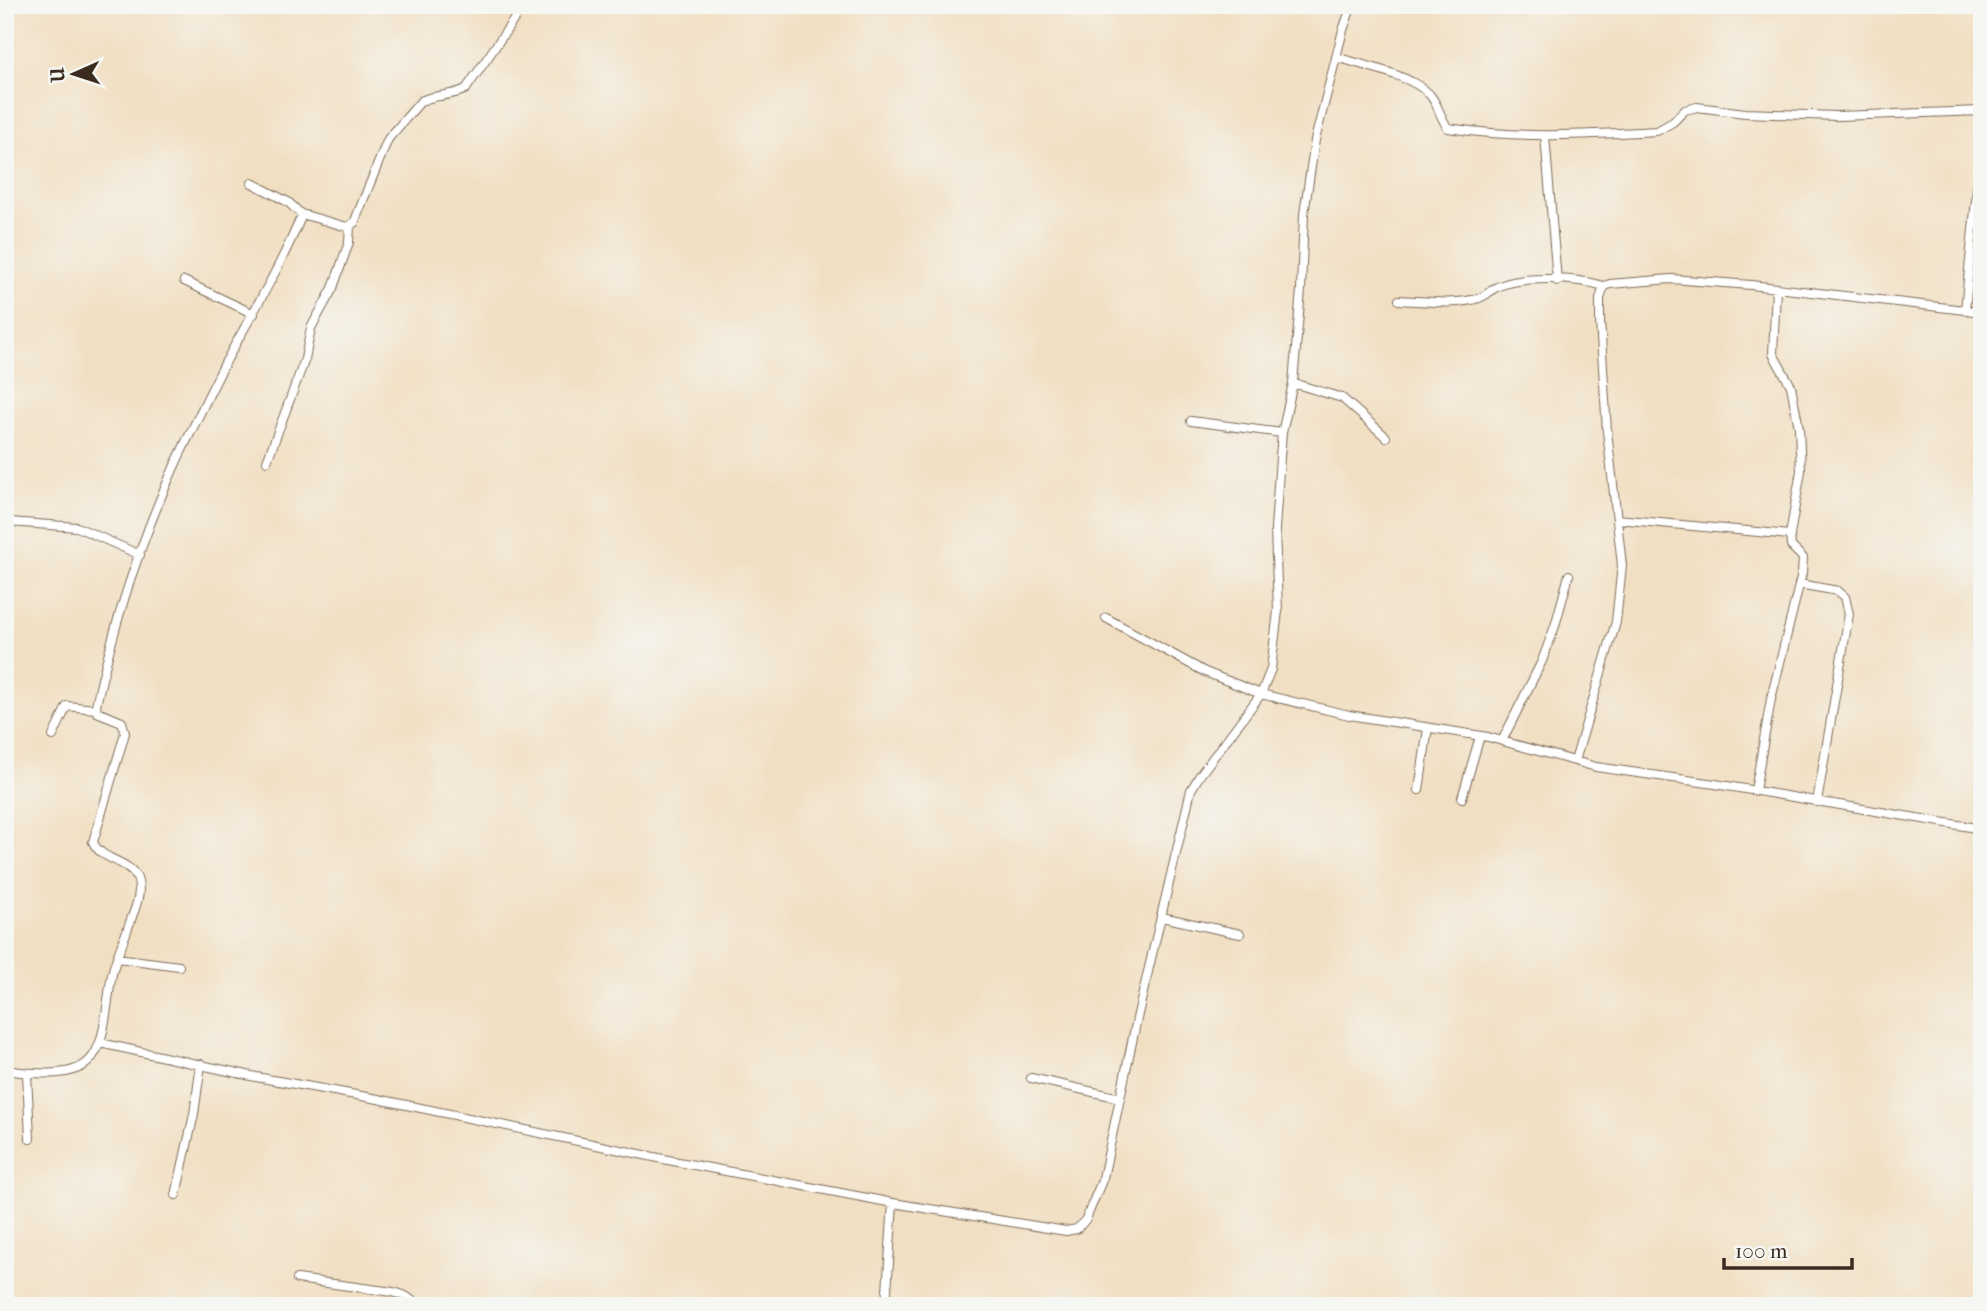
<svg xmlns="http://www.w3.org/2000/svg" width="1987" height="1311" font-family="'IM FELL French Canon',serif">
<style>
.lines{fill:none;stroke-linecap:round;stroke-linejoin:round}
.street-casing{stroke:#7b6957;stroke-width:10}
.street{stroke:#fff;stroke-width:8}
</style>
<rect width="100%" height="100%" fill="#f6f6f2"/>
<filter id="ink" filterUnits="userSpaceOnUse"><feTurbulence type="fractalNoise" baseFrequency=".0143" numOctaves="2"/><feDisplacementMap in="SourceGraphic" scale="14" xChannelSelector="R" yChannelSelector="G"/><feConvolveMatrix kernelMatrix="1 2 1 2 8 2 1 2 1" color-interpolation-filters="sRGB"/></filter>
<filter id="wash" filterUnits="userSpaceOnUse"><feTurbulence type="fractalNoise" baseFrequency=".00686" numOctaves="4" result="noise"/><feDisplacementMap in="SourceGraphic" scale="28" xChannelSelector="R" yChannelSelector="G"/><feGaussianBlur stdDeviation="1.57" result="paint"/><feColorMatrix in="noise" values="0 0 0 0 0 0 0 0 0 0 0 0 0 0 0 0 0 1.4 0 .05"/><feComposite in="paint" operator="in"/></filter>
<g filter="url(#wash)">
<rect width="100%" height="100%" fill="#f1dfc2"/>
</g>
<g filter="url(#ink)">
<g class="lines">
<defs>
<path id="street" d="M1336,57C1361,65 1412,75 1429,94C1438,103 1440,118 1448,128C1518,139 1587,135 1657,131L1673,122L1685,110L1697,107L1745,113L1837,116L1982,111
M1545,136L1557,281
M252,183L288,202L303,216
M184,281L254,314
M1399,300C1424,301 1455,306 1479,298C1487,296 1491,289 1497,287C1523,275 1577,278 1604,286
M1965,310L1982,139
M1293,383L1342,398L1386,437
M1191,421L1282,433
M267,461L305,359L311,328L333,288L349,242L350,226
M1617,519L1790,535
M5,524L9,522L77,527L140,555
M1799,584L1838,591L1845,597L1849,614L1817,802
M1106,618L1205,672L1261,694L1349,715L1488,737L1596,767L1715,784L1982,829
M53,736L67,706L95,709
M1502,741L1542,661L1555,626L1569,575
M1575,761L1616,622L1622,565L1607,431L1600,321V299L1604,286L1610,284L1671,279L1751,285L1982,312
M1419,790L1428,728
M1755,791L1771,699L1802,573L1803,558L1791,546L1790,535L1801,471L1799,428L1791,386L1773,354L1776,288
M1462,798L1480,736
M1162,917L1240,934
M117,958L179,966
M100,1043L256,1077L378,1099L668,1160L893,1203L1066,1231L1077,1229L1086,1219L1103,1178L1138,1014L1191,790L1200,775L1261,694L1271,669L1278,611L1275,529L1280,457L1282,433L1293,383L1301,290L1304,214L1315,140L1343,30L1352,5
M5,1070C28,1073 70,1079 88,1062C108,1044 106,996 113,970C117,955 124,940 129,925C134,911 143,893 137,878C129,860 101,861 93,842L125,733L122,722L97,712L96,705C116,616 145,526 185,444C200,414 214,383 230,354C255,309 281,265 301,217L305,215L347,227L354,223L388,139L421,101C435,94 451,97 466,89L524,5
M27,1073L30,1139
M1031,1078L1120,1098
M176,1195L194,1114L201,1064
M297,1279L393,1292C402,1294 411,1297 417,1306
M886,1306L893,1203"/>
</defs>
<use href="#street" class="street-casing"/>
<use href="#street" class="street"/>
</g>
</g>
<rect width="1987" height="1311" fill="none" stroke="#f6f6f2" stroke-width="28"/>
<g transform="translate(74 74) rotate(267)" stroke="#f6f6f2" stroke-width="5" paint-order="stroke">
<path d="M0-5L12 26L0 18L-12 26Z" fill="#3b2a1e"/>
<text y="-10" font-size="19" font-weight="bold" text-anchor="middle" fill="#3b2a1e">U</text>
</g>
<path d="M1724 1258v10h128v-10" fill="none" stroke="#3b2a1e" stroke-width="3.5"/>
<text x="1735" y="1258" font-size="21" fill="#3b2a1e" stroke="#f6f6f2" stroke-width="5" paint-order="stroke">100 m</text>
</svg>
